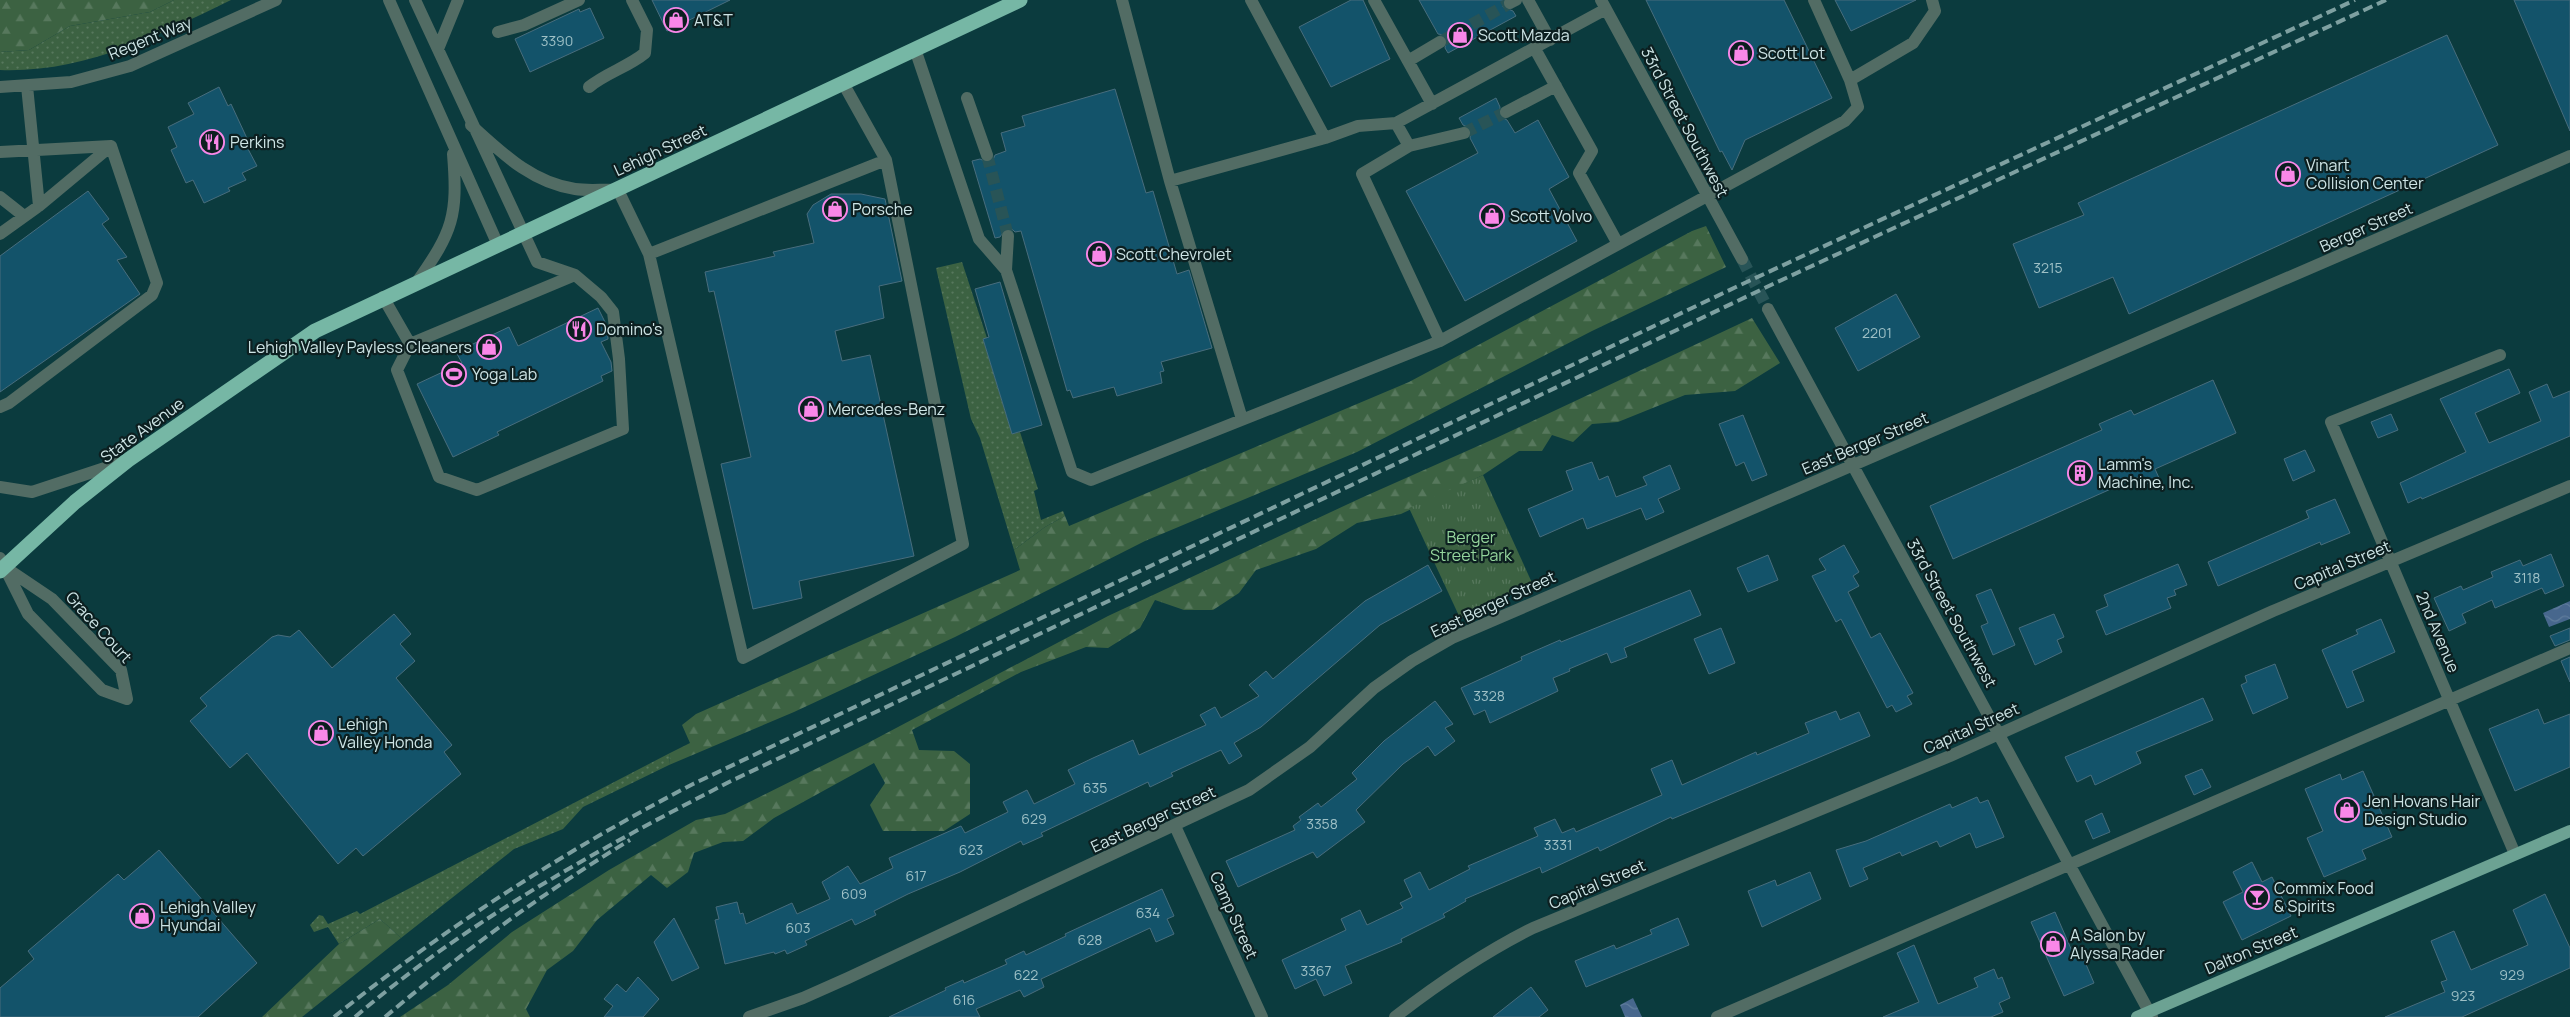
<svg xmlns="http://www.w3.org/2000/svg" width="2570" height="1017" font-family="Manrope,sans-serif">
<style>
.grass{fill:url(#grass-dots)}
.forest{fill:url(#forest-firs)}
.park{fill:url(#park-tufts)}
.water{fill:url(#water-waves)}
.building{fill:#13536a;stroke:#486d7d}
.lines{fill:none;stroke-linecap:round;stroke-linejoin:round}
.minor-tunnel{stroke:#285457;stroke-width:12;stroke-dasharray:12 6;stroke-linecap:butt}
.minor{stroke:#526c64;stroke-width:12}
.major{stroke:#6ca293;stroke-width:12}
.highway{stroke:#76b7a5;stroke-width:15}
.rail{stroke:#7ea0a1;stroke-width:4;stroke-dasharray:10 5;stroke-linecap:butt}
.labels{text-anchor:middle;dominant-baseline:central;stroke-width:4.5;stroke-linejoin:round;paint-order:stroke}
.number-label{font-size:14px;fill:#9ec0c6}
.poi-label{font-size:16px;fill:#cde4e5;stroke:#0c1f20;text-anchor:start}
.street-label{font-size:16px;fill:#cde4e5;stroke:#0c1f20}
.park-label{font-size:16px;fill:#94d49c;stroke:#0c1f20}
</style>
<defs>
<pattern id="grass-dots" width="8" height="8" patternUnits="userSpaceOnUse" patternTransform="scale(1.25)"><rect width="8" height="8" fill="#3c6242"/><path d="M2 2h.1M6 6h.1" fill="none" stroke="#57785d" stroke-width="1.8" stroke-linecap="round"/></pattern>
<pattern id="forest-firs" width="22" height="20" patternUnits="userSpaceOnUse" patternTransform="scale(1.25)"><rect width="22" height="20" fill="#3c6242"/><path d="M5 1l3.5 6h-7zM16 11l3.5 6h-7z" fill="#57785d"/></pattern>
<pattern id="park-tufts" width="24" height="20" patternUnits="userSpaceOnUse" patternTransform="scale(1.25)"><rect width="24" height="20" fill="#3c6242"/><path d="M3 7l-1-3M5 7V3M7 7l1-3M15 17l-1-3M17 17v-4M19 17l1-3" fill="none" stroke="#57785d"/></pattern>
<pattern id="water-waves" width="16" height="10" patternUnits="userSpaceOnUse" patternTransform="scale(1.25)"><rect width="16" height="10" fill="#47678d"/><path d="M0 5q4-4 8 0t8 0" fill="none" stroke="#607d9d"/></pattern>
</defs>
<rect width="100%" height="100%" fill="#0b3b3e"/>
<path class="grass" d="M174,0H231C157,36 85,73 0,70V52L29,50L70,26L150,12Z
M962,262L987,338L983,339L1012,434L1020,432L1038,489L1034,491L1041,520L1063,511L1065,516L1045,527L1014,550L980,438L971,419L936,268Z
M670,753L669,765L583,807L563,829L514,849L401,938L380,919L339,944L328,927L314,932L310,925L319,915L323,916L328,924L357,911L360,914Z"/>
<path class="forest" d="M0,0H174L150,12L70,26L29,50L0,52Z
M1706,226L1726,267L1592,331L1357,452L1145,541L955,637L794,712L669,765L670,753L690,743L682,725L696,714L1020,570L1014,550L1045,527L1065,516L1069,526L1409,382L1692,231Z
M1752,318L1780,363L1735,391L1685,395L1618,422L1592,424L1573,442L1552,435L1542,451H1519L1483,475L1401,514L1357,523L1316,549L1256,570L1239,593L1213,610H1184L1155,600L1140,628L1108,648L1086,647L1021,672L912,730L919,750L954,751L970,764V814L944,831H883L870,805L885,783L874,763L774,818L743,841L723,842L694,853L688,872L667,888L651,875L597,920L573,951L547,970L526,1009L530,1017H400L448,985L512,932L609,870L696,820L725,814L864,745L1108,616L1361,498L1496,438Z
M380,919L401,938L302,1017H262L339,944Z"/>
<path class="park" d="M1483,475L1533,585L1460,618L1409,508Z"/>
<path class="water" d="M2570,601V619L2549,627L2543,613Z
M1633,998L1642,1017H1625L1620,1005Z"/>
<path class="building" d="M652,0H730L667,31Z
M1351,0H1363L1390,59L1331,87L1299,27Z
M1419,0H1503V7L1513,11L1516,16L1448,53L1445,48L1447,38L1444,35L1438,34Z
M1646,0H1784L1832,98L1745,140L1732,170L1722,151L1720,152Z
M1835,0H1916L1851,31Z
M2514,0H2570V131Z
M590,8L604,38L530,72L515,39L579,9L580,12Z
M2447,35L2498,145L2129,314L2113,277L2039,308L2013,244L2084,215L2078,203Z
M219,87L228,106L231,104L251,147L248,149L257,166L242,173L246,180L228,188L230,191L204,203L193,180L186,183L171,150L177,147L168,127L194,114L188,103Z
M1115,89L1146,193L1153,191L1177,274L1189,270L1212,348L1161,362L1164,371L1160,372L1162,383L1117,396L1114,387L1073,398L1070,390L1067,391L1021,231L1015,232L1012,229H1005L1000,237L995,238L972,161L980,159L989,163L993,160L995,155L1006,151L1001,133L1025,126L1022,116Z
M1496,98L1500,107L1499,116L1507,120L1515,133L1538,120L1569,177L1549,189L1577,241L1465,301L1406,191L1478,153L1470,138L1472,132L1470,128L1463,125L1459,118Z
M88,191L109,219L102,224L127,257L117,260L140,294L0,392V256Z
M831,194H861L885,199L902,281L879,286L884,318L835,331L842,361L870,355L914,556L799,581L802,598L753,609L721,464L751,457L714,291L709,292L705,272L775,256L773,252L814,243L807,214L813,205Z
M1000,282L1042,425L1012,434L983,339L989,337L975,289Z
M1896,294L1920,337L1858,371L1835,328Z
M598,308L607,326L608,339L601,342L611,362L612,371L601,376L603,381L497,432L499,435L453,457L417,384L462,363L456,352L509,327L518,346Z
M2509,369L2520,393L2475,413L2489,443L2541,421L2529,392L2547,384L2553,398L2570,391V436L2422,499L2421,497L2408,503L2400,483L2466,452L2440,399Z
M2213,380L2236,433L2155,469L2159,478L2142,486L2138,477L1953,559L1930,506L2102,430L2099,424L2131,410L2134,415Z
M2391,414L2398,430L2378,438L2371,422Z
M1743,415L1767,475L1752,481L1744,462L1736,466L1719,424Z
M2305,450L2315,471L2293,481L2284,459Z
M1592,462L1599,480L1608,476L1616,497L1647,485L1643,477L1670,465L1680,489L1658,499L1664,512L1646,520L1641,508L1587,529L1583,518L1540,537L1528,509L1573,490L1566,471Z
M2335,499L2350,533L2321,545L2320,542L2218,586L2208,562L2309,518L2306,511Z
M1844,545L1859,572L1853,576L1859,586L1848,592L1871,638L1880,633L1913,693L1907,696L1912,704L1896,712L1892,705L1887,708L1841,619L1836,622L1812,576L1826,570L1819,559Z
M2551,554L2564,586L2545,594L2542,588L2495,608L2492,600L2462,614L2466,623L2449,631L2434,598L2461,586L2463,590L2493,577L2491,572L2520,560L2523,566Z
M1768,555L1778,580L1748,592L1737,568Z
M2178,564L2187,585L2174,590L2176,595L2167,598L2171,608L2106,635L2096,611L2108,606L2104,595Z
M1428,565L1442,591L1380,625L1261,727L1234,743L1242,756L1229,764L1221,750L1208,756L1171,773L1173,776L1150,787L1148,782L1041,833L1043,836L1023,845L1021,841L960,872L908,894L874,911L876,915L855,925L852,919L805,941L807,945L787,954L785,950L775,954L774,952L725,964L715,920L719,919L716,907L737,902L740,914L743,913L746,924L792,903L797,914L830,899L822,882L848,866L860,884L893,868L889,858L961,826L965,833L1008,812L1003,802L1027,790L1034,804L1075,784L1068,770L1093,758L1133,740L1139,755L1206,725L1200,715L1215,707L1221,718L1259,696L1249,685L1266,671L1273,679L1365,601Z
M1991,589L2015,645L1993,655L1981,626L1988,623L1976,595Z
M1690,590L1701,615L1624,648L1627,657L1611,663L1607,653L1569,669L1570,671L1553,678L1558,691L1490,723L1485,710L1474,715L1461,688L1522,660L1521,657L1560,640L1561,642Z
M394,614L411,634L400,644L415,661L396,678L452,745L444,752L461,774L363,856L356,848L338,864L247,753L230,768L190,721L207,706L200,698L272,637L278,635L290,637L299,630L332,668Z
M2054,614L2064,637L2057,640L2062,652L2035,665L2019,628Z
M2381,619L2395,652L2352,671L2364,701L2347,708L2322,650L2358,634L2356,630Z
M1721,628L1735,663L1709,674L1694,639Z
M2570,628V640L2555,646L2550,636Z
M2570,657V682L2561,661Z
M2275,664L2288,698L2253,714L2241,685L2247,682L2245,676Z
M2203,698L2213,720L2136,752L2141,763L2095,785L2091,775L2077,782L2065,757Z
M1435,701L1453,724L1445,728L1455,741L1435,756L1428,746L1403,764L1356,810L1365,822L1317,858L1313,852L1238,887L1226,861L1295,830L1293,826L1301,820L1299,817L1318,803L1321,807L1357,779L1352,773L1384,741Z
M2538,709L2544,724L2570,714V767L2515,791L2489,729Z
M1836,711L1840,720L1859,712L1870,736L1672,819L1671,817L1600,851L1598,847L1542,873L1540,867L1465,899L1466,901L1443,914L1445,917L1401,939L1402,942L1345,966L1352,983L1324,996L1316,979L1295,989L1282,960L1346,930L1341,919L1360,910L1367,925L1403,908L1400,903L1412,897L1404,880L1420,872L1429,890L1470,869L1468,866L1538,836L1534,828L1555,819L1562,833L1574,828L1576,832L1662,795L1651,769L1672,760L1682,785L1756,752L1757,755L1809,733L1805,723Z
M2202,769L2211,787L2194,795L2185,776Z
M2363,771L2392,837L2362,850L2366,859L2324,877L2307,838L2323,831L2305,789L2340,774L2342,780Z
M1977,797L1980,803L1988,800L2004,837L1976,848L1970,833L1940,847L1937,841L1902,856L1900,852L1863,868L1868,879L1850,887L1836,850L1866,841L1950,804L1952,808Z
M2102,813L2110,832L2093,839L2085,821Z
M159,850L257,963L198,1017H0V988L34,959L28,951L118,874L124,880Z
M2252,862L2262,882L2272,877L2291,916L2242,940L2223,902L2243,892L2233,872Z
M1810,872L1821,899L1762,927L1748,891L1775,880L1777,886Z
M1162,889L1174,916L1167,919L1174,934L1156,942L1150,928L1041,979L1044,987L1024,997L1020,990L976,1009L980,1017H889L946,990L945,988L963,980L964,983L1007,964L1005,960L1024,951L1026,955L1066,936L1065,934Z
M2545,894L2570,948V968L2462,1017H2385L2445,992L2441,982L2447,980L2431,941L2454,931L2471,970L2528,945L2513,910Z
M2055,912L2075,958L2082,955L2094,983L2064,996L2031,922Z
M674,918L699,968L672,981L654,942Z
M1678,918L1689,945L1586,987L1575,961L1614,945L1616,949L1652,934L1650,930Z
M1914,945L1938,1004L1978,987L1974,978L1994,969L1998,979L2002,977L2010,998L1999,1003L2003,1012L1991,1017H1883L1919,1002L1897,953Z
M638,977L659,999L643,1017H604L613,1006L604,999L617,984L626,992Z
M1531,987L1548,1010L1539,1017H1493Z"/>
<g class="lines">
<path class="minor-tunnel" d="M1440,42L1510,3
M1464,133L1506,112
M987,155L1008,236
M1742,259L1768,309"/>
<path class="minor" d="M389,0L498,245
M415,0L537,262L575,275L601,297L613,312L619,359L623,429L477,490L439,477L397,370L410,344L575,275
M1122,0L1170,181L1242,419
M1251,0L1325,138
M1374,0L1432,104
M1528,0L1550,40
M1601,0L1742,259
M1510,3L1516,0
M498,32L524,25L579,0
M438,49L458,0
M915,49L979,239L1006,270L1072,472L1091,480L1440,341L1845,121L1858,107L1850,80L1814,0
M1535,49L1592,151L1579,173L1618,244
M1408,61L1440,42
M1850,80L1913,43L1935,11L1932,0
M27,86L39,206
M0,87L71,82L130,66L276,0
M589,87C606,73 628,67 645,53L647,30L632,0
M967,98L987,155
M1506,112L1556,86
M1396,123L1409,146L1362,174L1440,341
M471,125C502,153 532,183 575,189C589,191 604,189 618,190L649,254L743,658L963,544L886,160L843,83
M1409,146L1464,133
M0,152L111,146
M1170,181L1325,138L1358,126L1396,123L1606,9
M0,197L24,216
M0,234L39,206L111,146
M649,254L886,160
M1006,270L1008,236
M417,282C453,231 458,216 453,154
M383,297L410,344
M1768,309L2152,1017
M2500,355L2331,422L2515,854
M0,407L9,403L152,295L157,283L111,146
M0,487L32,492L123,462
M0,558L28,614L102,690L127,699
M6,568L52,599L121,670L127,699
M1175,826L1262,1017
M749,1017L803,998L848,978L1249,790L1310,747L1374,688L1412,661L1452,638L2570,156
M1395,1017C1439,983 1483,953 1533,928L1950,756L2273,611L2570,486
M1717,1017L2570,648"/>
<path class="major" d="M2137,1017L2570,831"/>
<path class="highway" d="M0,571L75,502L128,460L315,331L1020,0"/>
<path class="rail" d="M334,1017C446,927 566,850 693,784L1736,287L2355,0
M355,1017C467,921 599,849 729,782L1773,284L2386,0
M385,1017C461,953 544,892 630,840"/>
</g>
<defs>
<symbol id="shop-ring" viewBox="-11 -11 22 22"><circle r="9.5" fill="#0c1f20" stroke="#f987e8" stroke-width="1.5"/><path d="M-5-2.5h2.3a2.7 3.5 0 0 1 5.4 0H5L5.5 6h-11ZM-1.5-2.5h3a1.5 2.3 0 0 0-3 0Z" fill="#f987e8"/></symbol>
<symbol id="restaurant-ring" viewBox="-11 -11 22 22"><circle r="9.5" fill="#0c1f20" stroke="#f987e8" stroke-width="1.5"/><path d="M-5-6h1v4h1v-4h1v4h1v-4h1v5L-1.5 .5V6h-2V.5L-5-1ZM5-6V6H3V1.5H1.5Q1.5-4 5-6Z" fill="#f987e8"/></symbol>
<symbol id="stadium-ring" viewBox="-11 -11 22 22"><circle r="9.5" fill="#0c1f20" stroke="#f987e8" stroke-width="1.5"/><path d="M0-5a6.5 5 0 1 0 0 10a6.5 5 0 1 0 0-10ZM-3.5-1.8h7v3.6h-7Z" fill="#f987e8"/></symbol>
<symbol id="building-ring" viewBox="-11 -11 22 22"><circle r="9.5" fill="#0c1f20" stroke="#f987e8" stroke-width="1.5"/><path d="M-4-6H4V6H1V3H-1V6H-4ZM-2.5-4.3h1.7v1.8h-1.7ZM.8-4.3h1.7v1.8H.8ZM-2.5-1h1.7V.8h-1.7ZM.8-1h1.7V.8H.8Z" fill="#f987e8"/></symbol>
<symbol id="bar-ring" viewBox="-11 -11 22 22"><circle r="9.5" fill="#0c1f20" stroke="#f987e8" stroke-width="1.5"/><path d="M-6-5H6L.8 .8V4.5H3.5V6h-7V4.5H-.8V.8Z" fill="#f987e8"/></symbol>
</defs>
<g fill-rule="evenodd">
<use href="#shop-ring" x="662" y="6" width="28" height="28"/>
<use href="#shop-ring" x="1446" y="21" width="28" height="28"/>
<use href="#shop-ring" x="1727" y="39" width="28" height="28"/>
<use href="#restaurant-ring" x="198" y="128" width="28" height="28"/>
<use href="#shop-ring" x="2274" y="160" width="28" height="28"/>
<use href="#shop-ring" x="821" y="195" width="28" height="28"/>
<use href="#shop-ring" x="1478" y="202" width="28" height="28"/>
<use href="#shop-ring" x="1085" y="240" width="28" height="28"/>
<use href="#restaurant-ring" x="565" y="315" width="28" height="28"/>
<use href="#shop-ring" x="475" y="333" width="28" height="28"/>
<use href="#stadium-ring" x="440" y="360" width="28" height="28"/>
<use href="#shop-ring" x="797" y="395" width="28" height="28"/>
<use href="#building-ring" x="2066" y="459" width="28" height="28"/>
<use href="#shop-ring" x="307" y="719" width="28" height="28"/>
<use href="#shop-ring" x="2333" y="796" width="28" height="28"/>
<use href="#bar-ring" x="2243" y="883" width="28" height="28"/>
<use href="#shop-ring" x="128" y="902" width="28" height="28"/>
<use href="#shop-ring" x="2039" y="930" width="28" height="28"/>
</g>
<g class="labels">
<g class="number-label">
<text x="557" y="40">3390</text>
<text x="2048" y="267">3215</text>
<text x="1877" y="332">2201</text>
<text x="2527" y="577">3118</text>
<text x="1489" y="695">3328</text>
<text x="1095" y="787">635</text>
<text x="1034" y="818">629</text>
<text x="1322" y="823">3358</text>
<text x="1558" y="844">3331</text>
<text x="971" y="849">623</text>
<text x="916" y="875">617</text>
<text x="854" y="893">609</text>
<text x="1148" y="912">634</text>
<text x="798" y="927">603</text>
<text x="1090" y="939">628</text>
<text x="1316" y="970">3367</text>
<text x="1026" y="974">622</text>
<text x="2512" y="974">929</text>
<text x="2463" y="995">923</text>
<text x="964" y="999">616</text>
</g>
<g class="poi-label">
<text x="694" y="20">AT&amp;T</text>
<text x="1478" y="35">Scott Mazda</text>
<text x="1758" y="53">Scott Lot</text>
<text x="230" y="142">Perkins</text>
<text x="2306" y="165">Vinart<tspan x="2306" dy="18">Collision Center</tspan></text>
<text x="852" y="209">Porsche</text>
<text x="1510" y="216">Scott Volvo</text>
<text x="1116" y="254">Scott Chevrolet</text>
<text x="596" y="329">Domino's</text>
<text x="472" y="347" text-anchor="end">Lehigh Valley Payless Cleaners</text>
<text x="472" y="374">Yoga Lab</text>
<text x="828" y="409">Mercedes-Benz</text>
<text x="2098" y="464">Lamm's<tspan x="2098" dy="18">Machine, Inc.</tspan></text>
<text x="338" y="724">Lehigh<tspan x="338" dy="18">Valley Honda</tspan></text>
<text x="2364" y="801">Jen Hovans Hair<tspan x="2364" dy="18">Design Studio</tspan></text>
<text x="2274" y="888">Commix Food<tspan x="2274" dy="18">&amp; Spirits</tspan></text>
<text x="160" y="907">Lehigh Valley<tspan x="160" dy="18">Hyundai</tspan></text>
<text x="2070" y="935">A Salon by<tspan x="2070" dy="18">Alyssa Rader</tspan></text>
</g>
<g class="street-label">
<text transform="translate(150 38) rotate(-22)">Regent Way</text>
<text transform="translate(1685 122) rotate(62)">33rd Street Southwest</text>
<text transform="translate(660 150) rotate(-25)">Lehigh Street</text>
<text transform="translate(2366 227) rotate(-24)">Berger Street</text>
<text transform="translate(142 430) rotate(-36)">State Avenue</text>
<text transform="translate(1865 443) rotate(-23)">East Berger Street</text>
<text transform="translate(2342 565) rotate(-23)">Capital Street</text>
<text transform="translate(1493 604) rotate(-25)">East Berger Street</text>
<text transform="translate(1952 613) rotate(61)">33rd Street Southwest</text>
<text transform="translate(99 627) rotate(48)">Grace Court</text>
<text transform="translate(2438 632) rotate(67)">2nd Avenue</text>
<text transform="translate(1971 728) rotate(-24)">Capital Street</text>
<text transform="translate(1153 819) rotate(-25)">East Berger Street</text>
<text transform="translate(1597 884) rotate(-23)">Capital Street</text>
<text transform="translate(1234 915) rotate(66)">Camp Street</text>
<text transform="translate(2251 950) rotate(-23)">Dalton Street</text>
</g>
<g class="park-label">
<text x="1471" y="537">Berger<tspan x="1471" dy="18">Street Park</tspan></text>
</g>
</g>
</svg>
